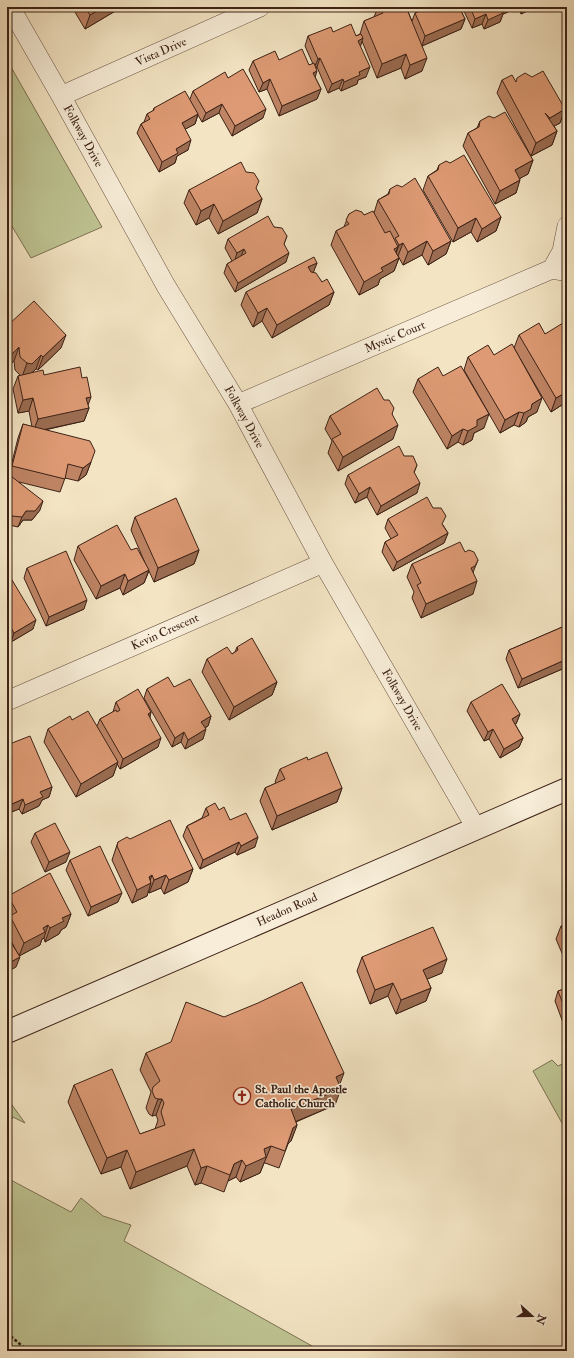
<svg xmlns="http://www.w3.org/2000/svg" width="574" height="1358" font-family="'IM FELL Double Pica',serif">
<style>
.green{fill:#bec392;stroke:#7e7254}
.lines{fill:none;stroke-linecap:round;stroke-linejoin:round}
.street-casing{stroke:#6a5242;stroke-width:20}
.secondary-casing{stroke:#3d2217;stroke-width:24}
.path{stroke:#3d2217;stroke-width:2.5;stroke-dasharray:3 2;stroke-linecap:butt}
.street{stroke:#f7edd8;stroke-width:19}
.secondary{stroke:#f7edd8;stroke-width:22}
.wall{fill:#be8464;stroke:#3d2217}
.shaded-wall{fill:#9b6c51;stroke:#3d2217}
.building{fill:#dd9a74;stroke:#3d2217}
.labels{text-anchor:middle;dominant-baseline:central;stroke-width:3;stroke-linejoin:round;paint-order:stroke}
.street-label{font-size:12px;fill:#3d2217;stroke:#f7edd8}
.poi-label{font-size:12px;font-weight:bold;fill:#3d2217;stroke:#f7edd8;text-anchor:start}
</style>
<rect width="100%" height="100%" fill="#f3e4c3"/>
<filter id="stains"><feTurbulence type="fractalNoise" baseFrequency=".005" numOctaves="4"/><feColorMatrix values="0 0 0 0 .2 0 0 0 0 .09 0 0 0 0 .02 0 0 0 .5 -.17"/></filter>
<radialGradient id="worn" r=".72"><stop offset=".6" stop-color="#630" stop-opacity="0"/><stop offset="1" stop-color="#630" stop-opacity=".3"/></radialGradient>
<path class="green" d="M7,60L102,227L31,258L7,218Z
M552,1060L558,1066L567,1062V1132L533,1071Z
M7,1098L25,1123L13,1117L7,1128Z
M7,1178L71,1212L81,1198L103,1216L131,1225L124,1241L321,1351H7Z"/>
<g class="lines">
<defs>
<path id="street" d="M10,7L61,96L166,286L238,404L323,563L476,828
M61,96L260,7
M552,269L562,251L567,226
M238,404L552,269L567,272
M7,701L323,563"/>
<path id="secondary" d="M7,1032L567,789"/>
</defs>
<use href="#street" class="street-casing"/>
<use href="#secondary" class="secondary-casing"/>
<path class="path" d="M7,1333L28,1351"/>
<use href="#street" class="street"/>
<use href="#secondary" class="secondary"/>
</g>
<path class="wall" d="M72,7H122L85,29Z
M378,7H406L412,21L415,13L422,10L423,7H459L465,19L461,29L422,46V71L405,79L401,68L377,78L362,41L360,46L366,77L358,80L357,84L341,91L339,88L328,93L317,67L316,68L315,77L321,89L317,99L279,116L267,89L259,92L249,70L253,61L279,60L309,65L313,64L305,46L308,36L333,32L356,36L360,34L364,21L374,17Z
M462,7H509L508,12L503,14L500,22L484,29L482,24L472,28Z
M518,7H535L521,14Z
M228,78L263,118L232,136L219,113L202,122L198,115L195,124L185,129L188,150L177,156L175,163L159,172L137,133L141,124L144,122L147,114L153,111L154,108L190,99L193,91Z
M502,80L515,82L565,109L560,123L554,126L557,131L552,145L531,156L497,93Z
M480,121L533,160L528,174L520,178L516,193L495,204L463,146L468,133L477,128Z
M439,165L501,217L496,231L477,242L471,232L453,242L423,190L428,176L437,170Z
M246,172L262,199L257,213L218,234L209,218L196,225L184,203L189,190Z
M390,189L451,241L446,254L428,265L422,255L403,265L398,256L399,258L394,271L380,279L378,285L359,295L331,245L336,231L344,227L349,214L364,215L374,213L378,200L388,194Z
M274,227L287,236L284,244L286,262L235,292L224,273L227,264L232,261L225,248L228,239Z
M317,263L313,272L322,282L334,292L329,305L272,338L262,321L253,327L241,305L246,292Z
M7,326L61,348L38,370L36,369L32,373L44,375L88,406L89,408L84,421L45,430L91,462L86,475L78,481L65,478L60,492L19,482L40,510L32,520H23L18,527L9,525L7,528V473L9,474L18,438L23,424L32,427L29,411L18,413L13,389L18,376L20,375L15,370L14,361L7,368Z
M567,330V404L565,403L551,412L514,348L519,335L545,334Z
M494,355L537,412L528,417L526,422L519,427L514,425L500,433L464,370L468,357Z
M443,376L484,428L474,433L472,440L463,445L458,442L447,449L413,392L418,379Z
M384,400L392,414L393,439L338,471L328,453L332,441L325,429L330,416Z
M404,456L417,465L414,473L417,493L377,515L367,497L355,503L345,484L348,475Z
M135,517L199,550L194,564L154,582L149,571L144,583L123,595L120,588L96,599L74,560L78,546L131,550L145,563L131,530Z
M388,519L443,525L448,533L444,543L393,571L382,552L385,542L391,539L385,528Z
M412,564L473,572V594L421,618L412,598L414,592L407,577Z
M27,568L84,609L46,626L24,578Z
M7,577L33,629L11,642L7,636Z
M567,625V667L518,688L506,659L509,650Z
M237,647L277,682L272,695L229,720L202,672L207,659L232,654L235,652Z
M174,687L211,716L208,726L205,728L203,739L185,749L181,742L172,747L144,698L147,689Z
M116,702L151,712L150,717L158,747L120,769L117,764L113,776L76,797L44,742L48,729L72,720L97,726L100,719L113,712Z
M471,702L520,714L516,724H515L523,738L519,747L500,758L489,739L484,741L467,711Z
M7,745L52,787L49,797L42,800L39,806L22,814L19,809L9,813L7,809Z
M280,769L342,788L337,802L272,830L260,801L265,788L276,783L275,782Z
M206,808L219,810L230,820L255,847L237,855L235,852L200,869L183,836L187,826L202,818Z
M35,833L66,862L45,872L31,842Z
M118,842L193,869L188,882L164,894L161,888L149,893L148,891L147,896L132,903L112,860Z
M70,860L118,902L88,916L66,870Z
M8,896L71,914L66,927L61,930L59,934L45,942L44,938L42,939L40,945L19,956L7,933V924L9,920L7,917V898Z
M567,923V965L556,939L561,926Z
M362,957L442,973L427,979L431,988L426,1001L396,1014L388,996L370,1004L357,971Z
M567,988V1027L565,1028L555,1001L558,991Z
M146,1053L340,1086L335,1105L296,1122L297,1125L291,1141L288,1144L279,1168L265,1163H264L260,1173L240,1182L236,1177L228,1181L224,1192L201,1183L195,1185L187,1166L130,1189L121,1167L101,1174L68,1102L74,1085L140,1134L155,1129L158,1120L156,1115L152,1116L149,1114L146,1108L151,1092L140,1070Z"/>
<path class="shaded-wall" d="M104,7H122L85,29L90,15Z
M501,7H509L508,12L503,14L500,22L484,29L488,20Z
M523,7H535L521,14Z
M486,14L482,24L472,28L475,19Z
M465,19L461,29L422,46L425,36Z
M363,38L360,48L358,41Z
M406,54L401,68L377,78L382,64Z
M320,58L317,67L314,68L318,59Z
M427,58L422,71L405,79L410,65Z
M370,67L366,77L358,80L357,84L341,91L344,82L359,72Z
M317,71L314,81L313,73Z
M270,79L267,89L259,92L263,83Z
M343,79L339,88L328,93L332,84Z
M321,89L317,99L279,116L282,106Z
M222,104L219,113L202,122L206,113Z
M266,109L263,118L232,136L235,126Z
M565,109L560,123L545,131L550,118Z
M198,114L195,124L178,133L182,123Z
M557,131L552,145L531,156L536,143Z
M191,140L188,150L177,156L175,163L159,172L162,162L176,149Z
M533,160L528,174L510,184L515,170Z
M520,180L516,193L495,204L500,191Z
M262,199L257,213L218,234L223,221Z
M214,204L209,218L196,225L201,211Z
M501,217L496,231L477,242L482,229Z
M476,218L471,232L453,242L458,228Z
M427,241L422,255L403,265L408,252Z
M451,241L446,254L428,265L433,251Z
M403,243L398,256L394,258L399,245Z
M398,247L393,260L394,249Z
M244,249L240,259L234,263L237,253Z
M289,253L286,262L235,292L238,283Z
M399,258L394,271L380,279L378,285L359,295L364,282L381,268Z
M317,263L312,276L308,267Z
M334,292L329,305L272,338L277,325Z
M267,308L262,321L253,327L258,313Z
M66,335L61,348L38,370L43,357Z
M19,347L14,361L7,368V359Z
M41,355L36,369L27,377H22L27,363Z
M567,392V398L565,403L551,412L556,398Z
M91,397L87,408H89L84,421L33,432L38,419L86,398Z
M33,398L29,411L18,413L23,400Z
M542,398L537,412L528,417L526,422L519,427L524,413L532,404Z
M519,412L514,425L500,433L505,420Z
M489,414L484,428L474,433L472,440L463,445L468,431L477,420Z
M398,425L393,439L338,471L343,457Z
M463,429L458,442L447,449L452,436Z
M91,462L86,475L78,481L83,468Z
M420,483L417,493L377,515L381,506Z
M370,487L367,497L355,503L359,494Z
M43,501L40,510L32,520H23L18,527L22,517L26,511Z
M12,516L9,525L7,528V523Z
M448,533L444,543L393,571L397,562Z
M199,550L194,564L154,582L158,568Z
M478,560L470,580L471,568Z
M149,570L144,583L123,595L128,581Z
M125,574L120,588L96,599L101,586Z
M477,581L473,594L421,618L426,604Z
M87,600L84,609L46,626L49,617Z
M36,620L33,629L11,642L14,633Z
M567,659V667L518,688L522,679Z
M277,682L272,695L229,720L234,707Z
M151,712L148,722V714Z
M520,714L516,724L509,728L512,719Z
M211,716L208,726L198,731L201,722Z
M206,729L203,739L185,749L188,740Z
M493,729L489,739L484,741L488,732Z
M184,732L181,742L172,747L175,738Z
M161,738L158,747L120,769L123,759Z
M523,738L519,747L500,758L504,749Z
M118,762L113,776L76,797L81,784Z
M52,787L49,797L42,800L39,806L22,814L25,805L40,792Z
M342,788L337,802L272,830L277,816Z
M23,799L19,809L9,813L12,804Z
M258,837L255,847L237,855L241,846Z
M239,842L235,852L200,869L203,860Z
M70,852L66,862L45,872L49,862Z
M193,869L188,882L164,894L169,880Z
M152,875L149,884L151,883L147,896L132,903L137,890L149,877Z
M166,875L161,888L149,893L154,880Z
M122,893L118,902L88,916L91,907Z
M71,914L66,927L61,930L59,934L45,942L50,928L62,918Z
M48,925L44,938L42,939L40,945L19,956L24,943L43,928Z
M20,957L16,967L7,972V964Z
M447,959L442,973L418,983L423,970Z
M393,983L388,996L370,1004L375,990Z
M431,988L426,1001L396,1014L401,1000Z
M344,1073L338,1089H341L335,1105L285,1126L291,1109L336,1077Z
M158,1099H162L156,1115L152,1116Z
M297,1125L291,1141L287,1145L293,1128Z
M271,1146L260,1173L240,1182L246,1166L264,1149Z
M194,1149L187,1166L130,1189L136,1172Z
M127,1150L121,1167L101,1174L107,1158Z
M242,1160L236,1177L228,1181L234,1164Z
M207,1166L201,1183L195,1185L201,1168Z"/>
<path class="building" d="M85,7H104L90,15Z
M381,7H406L427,58L410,65L406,54L382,64L364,21L383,13Z
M427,7H459L465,19L425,36L415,13L427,8Z
M470,7H501L503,13L488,20L486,14L475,19Z
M351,24L356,36L361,34L363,38L358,41L370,67L359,72L360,75L344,82L343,79L332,84L320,58L318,59L308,36L331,27L333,32Z
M302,49L309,65L314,63L317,71L313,73L321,89L282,106L270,79L263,83L253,61L275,51L279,60Z
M243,69L266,109L235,126L222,104L206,113L193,91L225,72L228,78Z
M543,71L565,109L550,118L545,113L557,131L536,143L502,80L512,75L516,82L517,78L525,73L532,77Z
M185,91L198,114L182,123L191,140L176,149L178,153L162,162L141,124L150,119L147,114L154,110V108Z
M505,112L533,160L515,170L520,180L500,191L468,133L479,127L480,121L489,116L494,118Z
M464,155L501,217L482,229L476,218L458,228L428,176L438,170L439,165L446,161L450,163Z
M241,162L246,172L254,173L259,181L256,188L262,199L223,221L214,204L201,211L189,190Z
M415,178L451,241L433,251L427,241L408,252L403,243L399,245L395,238L399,236L378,200L389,194L390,189L397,185L402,187Z
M356,210L362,212L364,215L373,211L385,233L390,231L398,247L394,249L399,258L381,268L383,271L364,282L336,231L349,224L346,220L349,214Z
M268,216L274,227L282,228L287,236L284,244L289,253L238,283L227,264L246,253L244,249L237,253L228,239Z
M314,257L317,263L308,267L311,272L316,273L322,282L327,279L334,292L277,325L267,308L258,313L246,292Z
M34,301L66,335L43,357L41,355L32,364L27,363L20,357L19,347L7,359V326Z
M539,323L545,334L563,323L567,330V392L556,398L519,335Z
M512,344L542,398L532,404L531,409L524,413L519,412L505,420L468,357L488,345L494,355Z
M461,366L489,414L477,420V426L468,431L463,429L452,436L418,379L438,367L443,376Z
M80,367L82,378L87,377L91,397L86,398L89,408L38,419L33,398L23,400L18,376L43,370L44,375Z
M377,388L384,400H389L394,408L392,414L398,425L343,457L332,439L341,434L330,416Z
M23,424L90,441L95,451L91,462L83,468L68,464L65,479L12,466Z
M399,446L404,456H413L417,465L414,472L420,483L381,506L370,487L359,494L348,475Z
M7,473L43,501L35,511H26L22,517L12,516L7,523Z
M427,497L433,508H441L446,516L442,524L448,533L397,562L385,542L398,535L388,519Z
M176,498L199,550L158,568L135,517Z
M117,525L131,550L137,548L149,570L128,581L125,574L101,586L78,546Z
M460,542L465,552L469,550L474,552L478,560L475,566L471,568L477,581L426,604L417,585L421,583L412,564Z
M66,551L87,600L49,617L27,568Z
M9,575L36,620L14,633L9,624L7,625V577Z
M567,625V659L522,679L509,650Z
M252,638L277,682L234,707L207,659L227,647L232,654L238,650L237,647Z
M168,677L174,687L190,679L211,716L201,722L206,729L188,740L184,732L175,738L147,689Z
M502,684L520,714L512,719L523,738L504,749L493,729L488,732L471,702Z
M138,689L151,712L148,714L161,738L123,759L100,719L116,710L117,712L120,710L116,702Z
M88,711L118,762L81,784L48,729L70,716L72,720Z
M30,736L52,787L40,792L43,797L25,805L23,799L12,804L7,792V761L12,759L7,745Z
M327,752L342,788L277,816L265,788L285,779L280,769L307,757L308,760Z
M215,803L219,810L224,807L230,820L246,813L258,837L241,846L239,842L203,860L187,826L209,815L206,808Z
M170,820L193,869L169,880L166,875L154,880L152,875L149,877L151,883L137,890L117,846L118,842L127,837L130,839Z
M55,823L70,852L49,862L35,833Z
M100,846L122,893L91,907L70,860Z
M50,873L71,914L62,918L64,921L50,928L48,925L43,928L45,932L24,943L10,916L17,912L8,896Z
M567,923V939L561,926Z
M433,927L447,959L423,970L431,988L401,1000L393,983L375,990L362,957Z
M7,936L20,957L7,964Z
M302,982L344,1073L336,1077L341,1089L291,1109L297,1125L293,1128L285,1151L271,1146L264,1149L266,1157L246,1166L242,1160L234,1164L230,1175L207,1166L201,1168L194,1149L136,1172L127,1150L107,1158L74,1085L112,1069L140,1134L165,1125L161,1112L164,1103L162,1099H158L155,1098L152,1091L153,1087L160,1081L146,1053L171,1042L186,1002L224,1017L258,1003Z
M567,988V1014L558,991Z"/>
<defs>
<symbol id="church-ring" viewBox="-11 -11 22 22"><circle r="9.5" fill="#f7edd8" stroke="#8f2418" stroke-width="1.5"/><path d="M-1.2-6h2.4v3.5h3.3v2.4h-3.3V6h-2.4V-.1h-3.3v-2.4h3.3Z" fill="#8f2418"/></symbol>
</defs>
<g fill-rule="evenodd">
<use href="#church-ring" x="232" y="1086" width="20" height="20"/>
</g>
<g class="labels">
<g class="street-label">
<text transform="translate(161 52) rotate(-24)">Vista Drive</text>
<text transform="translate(83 136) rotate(61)">Folkway Drive</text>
<text transform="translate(395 337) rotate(-23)">Mystic Court</text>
<text transform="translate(244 417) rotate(61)">Folkway Drive</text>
<text transform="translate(165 632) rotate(-24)">Kevin Crescent</text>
<text transform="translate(402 700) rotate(60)">Folkway Drive</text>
<text transform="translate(287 910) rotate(-24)">Headon Road</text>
</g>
<g class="poi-label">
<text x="255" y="1089">St. Paul the Apostle<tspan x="255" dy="14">Catholic Church</tspan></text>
</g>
</g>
<rect width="574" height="1358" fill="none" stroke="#f3e4c3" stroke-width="24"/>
<rect x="8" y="8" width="558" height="1342" fill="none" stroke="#3d2217" stroke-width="2"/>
<rect x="12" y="12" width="550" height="1334" fill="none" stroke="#3d2217"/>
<g transform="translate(532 1316) rotate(111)" stroke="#f7edd8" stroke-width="3" paint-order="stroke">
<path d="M0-3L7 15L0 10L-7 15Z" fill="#3d2217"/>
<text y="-6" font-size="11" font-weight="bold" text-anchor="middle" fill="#3d2217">N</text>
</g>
<rect width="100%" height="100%" filter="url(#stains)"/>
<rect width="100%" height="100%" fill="url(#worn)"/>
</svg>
